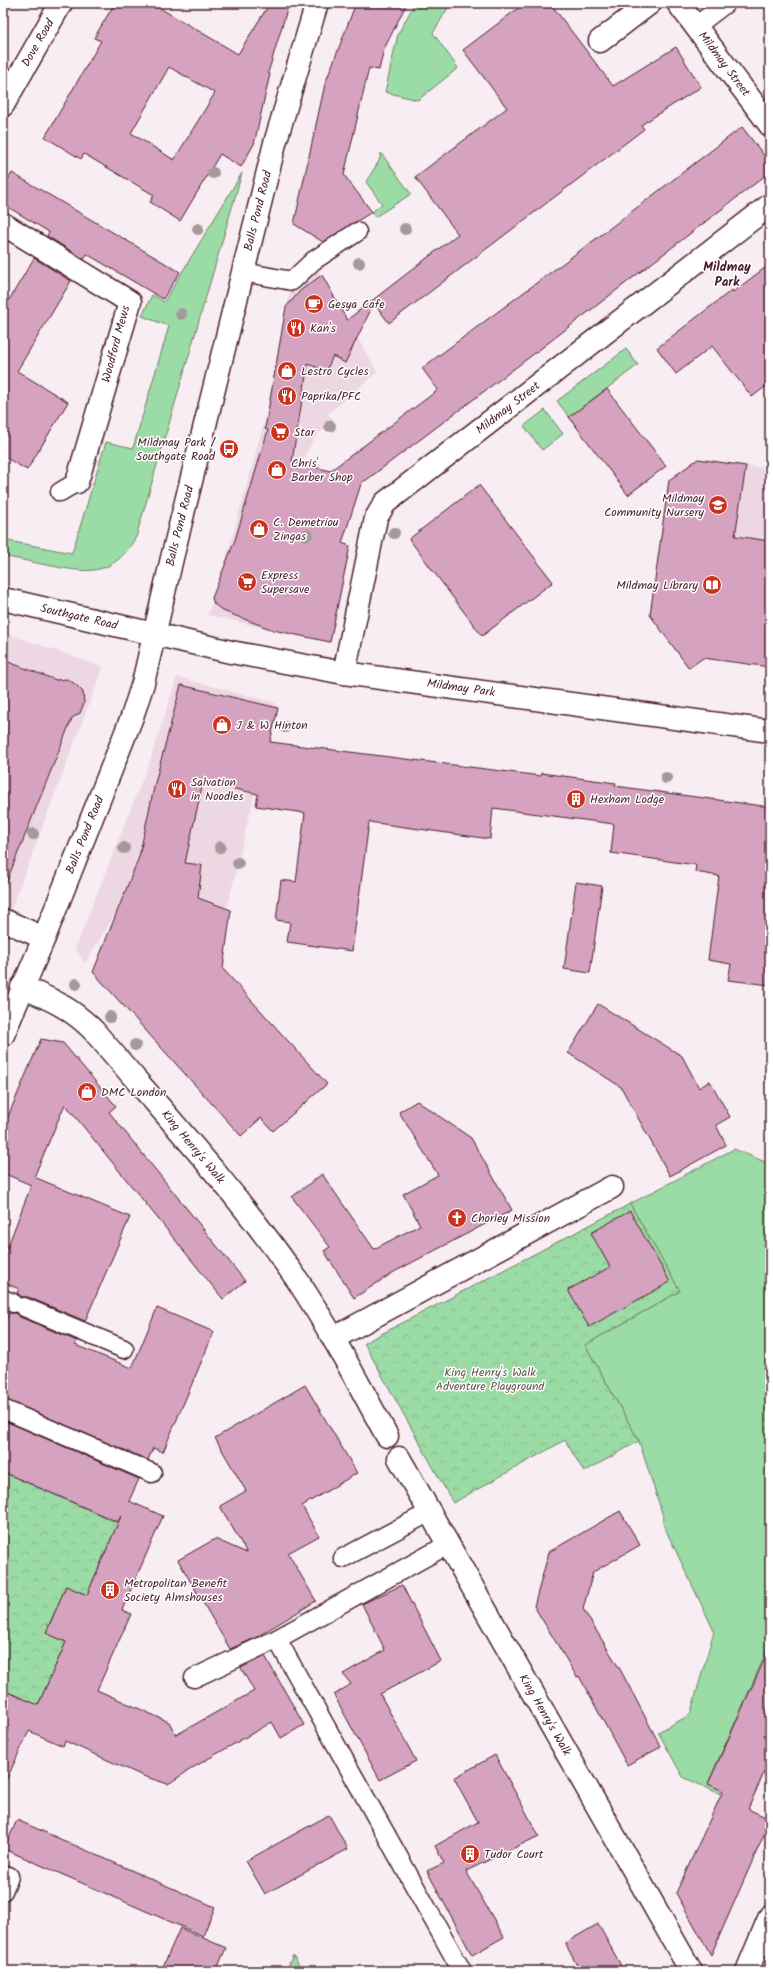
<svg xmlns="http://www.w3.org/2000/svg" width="773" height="1974" font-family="Kalam,sans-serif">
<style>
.built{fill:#edd7e3}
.green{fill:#9bdba5;stroke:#727d68}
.cemetery{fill:url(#cemetery-stones);stroke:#727d68}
.park{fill:url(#park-crowns);stroke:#727d68}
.building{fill:#d5a3c0;stroke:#4a1f2b;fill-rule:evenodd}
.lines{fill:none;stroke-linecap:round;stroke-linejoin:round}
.service-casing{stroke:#4a1f2b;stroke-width:21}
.minor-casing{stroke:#4a1f2b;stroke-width:25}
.tertiary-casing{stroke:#4a1f2b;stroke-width:25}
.secondary-casing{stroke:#4a1f2b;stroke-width:25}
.primary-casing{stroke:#4a1f2b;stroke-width:25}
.service{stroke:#fff;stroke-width:18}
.minor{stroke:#fff;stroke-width:22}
.tertiary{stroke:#fff;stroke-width:22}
.secondary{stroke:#fff;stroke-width:22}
.primary{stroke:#fff;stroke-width:22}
.tree{fill:#a59a99}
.labels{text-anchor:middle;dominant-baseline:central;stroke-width:3;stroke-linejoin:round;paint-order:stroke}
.street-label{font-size:12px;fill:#4a1f2b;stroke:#fff}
.poi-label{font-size:12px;fill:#4a1f2b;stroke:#fff;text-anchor:start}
.park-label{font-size:12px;fill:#625750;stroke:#fff}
.neighbourhood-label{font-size:13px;font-weight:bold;fill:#4a1f2b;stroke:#fff}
</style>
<defs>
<pattern id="cemetery-stones" width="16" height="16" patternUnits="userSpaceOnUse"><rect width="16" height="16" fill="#9bdba5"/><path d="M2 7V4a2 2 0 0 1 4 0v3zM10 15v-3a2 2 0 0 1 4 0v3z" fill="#87bc8e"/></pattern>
<pattern id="park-crowns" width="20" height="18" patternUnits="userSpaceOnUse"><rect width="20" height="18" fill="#9bdba5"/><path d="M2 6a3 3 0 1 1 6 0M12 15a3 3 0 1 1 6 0" fill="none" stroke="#87bc8e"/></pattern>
</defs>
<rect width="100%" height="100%" fill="#f7edf2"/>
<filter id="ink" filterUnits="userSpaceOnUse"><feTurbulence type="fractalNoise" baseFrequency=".025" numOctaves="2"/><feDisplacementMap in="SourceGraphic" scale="8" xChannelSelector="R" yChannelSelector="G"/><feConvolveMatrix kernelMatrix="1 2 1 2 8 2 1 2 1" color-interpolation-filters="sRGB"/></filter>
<g filter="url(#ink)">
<path class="built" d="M313,261L377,372L328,414L333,421L314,438L302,463L325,469L315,502L322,537L350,546L343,580L273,554V630L208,615L229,549L266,416L292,281Z
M698,459L770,469V541L686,555L659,551L669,480Z
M3,632L103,667L3,931Z
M177,677L276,703L222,930L127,895L85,963L75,949L150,761Z"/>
<path class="green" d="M415,3H451L433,33L458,68L418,100L385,92L398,34Z
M381,153L411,194L375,217L372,212L382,204L366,182L379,161Z
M242,173L136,537C114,575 91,574 52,566C35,563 19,559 3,556V540L72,553L106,442L133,448L169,326L142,316L152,295L164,302Z
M626,349L638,365L569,417L557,401Z
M545,410L563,434L542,450L524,426Z
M734,1149L770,1164V1644L708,1783L722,1790L720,1794L683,1777L658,1732L690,1715L714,1631L663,1524L664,1519L639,1441L585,1345L680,1291L630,1204Z"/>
<path class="cemetery" d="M293,1955L302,1971H286Z"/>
<path class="park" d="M630,1204L680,1291L585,1345L639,1441L584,1472L565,1440L453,1503L364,1343Z
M3,1472L118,1523L87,1595L66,1586L46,1632L66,1642L38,1705L3,1690Z"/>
<path class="building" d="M115,3H151L238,54L270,3H289L268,73L270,74L254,144L241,167L220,154L180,221L150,202L154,195L84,154L81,159L45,137L101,41L94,38ZM169,67L215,93L174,160L131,133Z
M356,3H407L384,49L379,70L369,68L344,175L372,212L323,242L294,224L325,84Z
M525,3H550L613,86L676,47L701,87L641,125L644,129L389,323L374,303L345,363L333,356L326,371L308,364L292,461L330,471L438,390L422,368L601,235L742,127L770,163V172L535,353L365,481L364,480L361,484L342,543L350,546L330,642L273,630L223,611L214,604L212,598L235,540L268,430L265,429L286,307L301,290L322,275L347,320L458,234L415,177L507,108L463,50Z
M12,173L180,272L163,299L87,254L84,259L47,236L49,232L3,204V188Z
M34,258L71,281L17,371L68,402L27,470L3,456V310Z
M770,264V383L752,397L712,346L676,374L657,348L732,290L733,292Z
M607,389L666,466L628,495L569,417Z
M698,459L746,466L735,536L770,541V667L703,658L689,668L650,615L669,480Z
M479,485L553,582L482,636L409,539Z
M3,660L56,680L67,679L75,684L83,692L84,703L80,713L72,718L4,888L3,887Z
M181,685L278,708L270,742L541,776V773L616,783L615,786L770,807V985L728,980L731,964L708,960L719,876L695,872L696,865L611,853L614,824L493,808L490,839L369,822L352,951L287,942L290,922L276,920L281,880L296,882L305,813L256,806L258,794L203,782L185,863L202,865L198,898L231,910L223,969L327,1084L273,1131L261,1118L241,1136L93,972L139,857L155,783Z
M576,882L602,886L590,973L564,969Z
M598,1004L682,1056L699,1088L710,1081L730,1117L716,1125L726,1145L670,1176L621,1087L568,1053Z
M41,1039L63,1043L116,1106L109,1112L245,1281L223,1299L65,1104L34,1177L130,1217L85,1321L28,1297H22L17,1293L19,1289L3,1282V1259L32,1183L31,1185L3,1173V1128Z
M417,1101L471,1138L512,1210L394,1272L354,1298L324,1251L330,1247L292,1197L322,1174L374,1249L420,1225L403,1194L438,1175L399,1112Z
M630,1211L670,1282L589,1327L568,1290L610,1267L591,1233Z
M157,1308L214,1332L163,1452L153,1448L148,1460L3,1399V1327L9,1313H15L20,1317L77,1341L75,1345L132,1368Z
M305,1385L357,1473L302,1506L319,1536L288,1553L316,1601L255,1638L230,1649L178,1560L215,1539L247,1553L220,1506L246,1491L215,1438Z
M3,1420L139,1479L129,1501L163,1516L122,1610L131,1614L97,1690L169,1722L176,1735L254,1691L241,1668L265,1656L304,1725L281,1738L272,1722L194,1767L168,1784L143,1776L65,1741L63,1746L29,1731L3,1787V1690L38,1705L66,1642L46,1633L66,1586L87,1595L121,1516L118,1522L3,1472Z
M620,1511L640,1545L593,1572L583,1609L621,1671L661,1747L627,1765L579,1676L577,1677L534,1606L549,1552Z
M402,1585L441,1661L380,1694L416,1761L380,1780L334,1695L351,1684L343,1674L385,1650L362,1604Z
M770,1647V1759L748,1809L770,1819V1821L711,1955L676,1893L723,1791L708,1784Z
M495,1755L539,1836L466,1871L504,1937L472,1955L427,1871L444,1863L435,1846L478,1822L454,1778Z
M329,1815L348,1849L265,1894L246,1861Z
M17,1820L215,1907L203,1936L4,1849Z
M598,1924L624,1971H580L565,1943Z
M180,1928L226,1948L216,1971H161Z"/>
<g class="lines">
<defs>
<path id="service" d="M696,26L726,3
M243,272L292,281L313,261L357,232
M60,492L77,482
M3,1299L13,1303
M24,1307L124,1349
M3,1409L152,1473
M447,1545L277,1639L462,1971
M343,1558L430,1512
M194,1678L277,1639
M3,1891L9,1876"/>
<path id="minor" d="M678,3L770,125
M600,41L650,3
M3,105L61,3
M3,224L130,302L77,482
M344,673L376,518L385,503L770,205
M3,920L44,938
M22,987C51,999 71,1008 93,1030C163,1112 237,1192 298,1281C331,1331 358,1383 387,1436
M334,1338L612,1187
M399,1458L691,1971
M747,1971L770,1916"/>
<path id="tertiary" d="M154,634L231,652L344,673L770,731"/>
<path id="secondary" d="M3,599L154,634"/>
<path id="primary" d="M3,1035L44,938L132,717L143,683L172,558L275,143L317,3"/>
</defs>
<use href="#service" class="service-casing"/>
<use href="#minor" class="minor-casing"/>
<use href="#tertiary" class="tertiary-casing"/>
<use href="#secondary" class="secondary-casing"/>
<use href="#primary" class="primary-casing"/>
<use href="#service" class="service"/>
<use href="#minor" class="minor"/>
<use href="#tertiary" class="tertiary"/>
<use href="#secondary" class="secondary"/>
<use href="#primary" class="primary"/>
</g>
<g class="tree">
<circle cx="213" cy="173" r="6"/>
<circle cx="198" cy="229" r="6"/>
<circle cx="405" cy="229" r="6"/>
<circle cx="359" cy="263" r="6"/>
<circle cx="181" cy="314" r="6"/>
<circle cx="330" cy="426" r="6"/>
<circle cx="394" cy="533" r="6"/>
<circle cx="307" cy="535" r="6"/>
<circle cx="285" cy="727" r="6"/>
<circle cx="666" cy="778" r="6"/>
<circle cx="33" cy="834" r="6"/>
<circle cx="220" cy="847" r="6"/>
<circle cx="124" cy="848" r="6"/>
<circle cx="238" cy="863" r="6"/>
<circle cx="76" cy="984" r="6"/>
<circle cx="110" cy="1017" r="6"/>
<circle cx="135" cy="1045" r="6"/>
</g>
</g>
<defs>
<symbol id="cafe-disc" viewBox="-11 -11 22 22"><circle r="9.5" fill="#c8321e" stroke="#fff"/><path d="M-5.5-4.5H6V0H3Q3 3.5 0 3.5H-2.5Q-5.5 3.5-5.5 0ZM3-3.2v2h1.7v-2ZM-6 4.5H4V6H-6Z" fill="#fff"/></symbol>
<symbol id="restaurant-disc" viewBox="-11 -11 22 22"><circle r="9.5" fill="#c8321e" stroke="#fff"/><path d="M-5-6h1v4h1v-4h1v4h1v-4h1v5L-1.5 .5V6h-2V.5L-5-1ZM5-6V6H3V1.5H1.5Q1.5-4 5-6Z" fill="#fff"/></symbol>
<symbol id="shop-disc" viewBox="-11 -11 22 22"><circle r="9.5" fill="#c8321e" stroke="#fff"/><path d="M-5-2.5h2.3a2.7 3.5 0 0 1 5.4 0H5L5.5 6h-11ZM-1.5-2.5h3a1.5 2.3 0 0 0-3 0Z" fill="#fff"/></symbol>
<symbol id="supermarket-disc" viewBox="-11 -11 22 22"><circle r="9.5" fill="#c8321e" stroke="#fff"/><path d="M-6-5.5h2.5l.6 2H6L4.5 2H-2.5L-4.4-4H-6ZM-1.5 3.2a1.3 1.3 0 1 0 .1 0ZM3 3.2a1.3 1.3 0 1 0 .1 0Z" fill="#fff"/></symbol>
<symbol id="bus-disc" viewBox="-11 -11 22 22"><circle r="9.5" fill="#c8321e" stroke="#fff"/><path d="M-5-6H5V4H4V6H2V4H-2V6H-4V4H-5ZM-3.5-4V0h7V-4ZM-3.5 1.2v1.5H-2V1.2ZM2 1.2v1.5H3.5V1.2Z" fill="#fff"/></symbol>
<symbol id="school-disc" viewBox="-11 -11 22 22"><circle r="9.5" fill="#c8321e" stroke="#fff"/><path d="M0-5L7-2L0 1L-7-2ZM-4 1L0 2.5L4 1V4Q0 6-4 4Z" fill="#fff"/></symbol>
<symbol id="library-disc" viewBox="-11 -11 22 22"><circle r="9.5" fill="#c8321e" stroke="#fff"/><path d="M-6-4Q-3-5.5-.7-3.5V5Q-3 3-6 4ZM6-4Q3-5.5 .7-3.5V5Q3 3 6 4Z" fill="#fff"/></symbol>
<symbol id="building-disc" viewBox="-11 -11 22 22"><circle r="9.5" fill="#c8321e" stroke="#fff"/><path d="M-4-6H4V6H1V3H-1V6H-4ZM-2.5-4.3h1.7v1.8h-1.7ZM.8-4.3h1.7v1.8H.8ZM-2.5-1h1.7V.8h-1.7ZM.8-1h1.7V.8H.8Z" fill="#fff"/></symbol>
<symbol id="church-disc" viewBox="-11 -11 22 22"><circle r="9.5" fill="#c8321e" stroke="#fff"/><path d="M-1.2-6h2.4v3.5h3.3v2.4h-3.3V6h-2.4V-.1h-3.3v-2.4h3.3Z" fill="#fff"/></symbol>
</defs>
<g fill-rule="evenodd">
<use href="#cafe-disc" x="303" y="293" width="22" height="22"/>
<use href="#restaurant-disc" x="285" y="317" width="22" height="22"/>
<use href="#shop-disc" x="276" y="360" width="22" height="22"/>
<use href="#restaurant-disc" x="276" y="385" width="22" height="22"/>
<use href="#supermarket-disc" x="269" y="421" width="22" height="22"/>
<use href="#bus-disc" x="218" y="438" width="22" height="22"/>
<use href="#shop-disc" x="266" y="459" width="22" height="22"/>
<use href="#school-disc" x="707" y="494" width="22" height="22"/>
<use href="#shop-disc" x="248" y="518" width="22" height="22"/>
<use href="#supermarket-disc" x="236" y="571" width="22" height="22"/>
<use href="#library-disc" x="701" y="574" width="22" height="22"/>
<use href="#shop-disc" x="211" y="714" width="22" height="22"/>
<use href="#restaurant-disc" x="166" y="778" width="22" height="22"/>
<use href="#building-disc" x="565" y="788" width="22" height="22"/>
<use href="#shop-disc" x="76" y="1081" width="22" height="22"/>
<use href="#church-disc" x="446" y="1207" width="22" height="22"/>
<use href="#building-disc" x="99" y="1579" width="22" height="22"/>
<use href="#building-disc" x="459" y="1843" width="22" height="22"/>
</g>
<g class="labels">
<g class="street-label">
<text transform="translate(38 43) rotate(-60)">Dove Road</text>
<text transform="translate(724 64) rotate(53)">Mildmay Street</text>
<text transform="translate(258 211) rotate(-76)">Balls Pond Road</text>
<text transform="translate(116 344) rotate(-75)">Woodford Mews</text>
<text transform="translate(508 408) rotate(-38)">Mildmay Street</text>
<text transform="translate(180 526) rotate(-76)">Balls Pond Road</text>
<text transform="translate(79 617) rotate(13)">Southgate Road</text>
<text transform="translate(461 688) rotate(8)">Mildmay Park</text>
<text transform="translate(85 835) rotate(-68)">Balls Pond Road</text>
<text transform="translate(193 1147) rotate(50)">King Henry's Walk</text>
<text transform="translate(545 1715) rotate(60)">King Henry's Walk</text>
</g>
<g class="poi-label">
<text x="328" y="304">Gesya Cafe</text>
<text x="310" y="328">Kan's</text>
<text x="301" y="371">Lestro Cycles</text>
<text x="301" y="396">Paprika/PFC</text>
<text x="294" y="432">Star</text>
<text x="215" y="442" text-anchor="end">Mildmay Park /<tspan x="215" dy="14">Southgate Road</tspan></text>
<text x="291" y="463">Chris'<tspan x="291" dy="14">Barber Shop</tspan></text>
<text x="704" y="498" text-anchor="end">Mildmay<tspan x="704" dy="14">Community Nursery</tspan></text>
<text x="273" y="522">C. Demetriou<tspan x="273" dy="14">Zingas</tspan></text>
<text x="261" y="575">Express<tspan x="261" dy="14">Supersave</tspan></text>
<text x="698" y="585" text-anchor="end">Mildmay Library</text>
<text x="236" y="725">J &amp; W Hinton</text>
<text x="191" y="782">Salvation<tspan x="191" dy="14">in Noodles</tspan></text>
<text x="590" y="799">Hexham Lodge</text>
<text x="101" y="1092">DMC London</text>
<text x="471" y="1218">Chorley Mission</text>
<text x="124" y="1583">Metropolitan Benefit<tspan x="124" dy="14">Society Almshouses</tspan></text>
<text x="484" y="1854">Tudor Court</text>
</g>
<g class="park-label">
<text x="490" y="1372">King Henry's Walk<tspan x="490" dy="14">Adventure Playground</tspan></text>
</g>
<g class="neighbourhood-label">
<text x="727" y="267">Mildmay<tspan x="727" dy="15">Park</tspan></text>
</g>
</g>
<rect width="773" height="1974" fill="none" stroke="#fff" stroke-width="16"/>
<rect x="8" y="8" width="757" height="1958" fill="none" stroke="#4a1f2b" stroke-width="1.5" filter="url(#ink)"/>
</svg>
